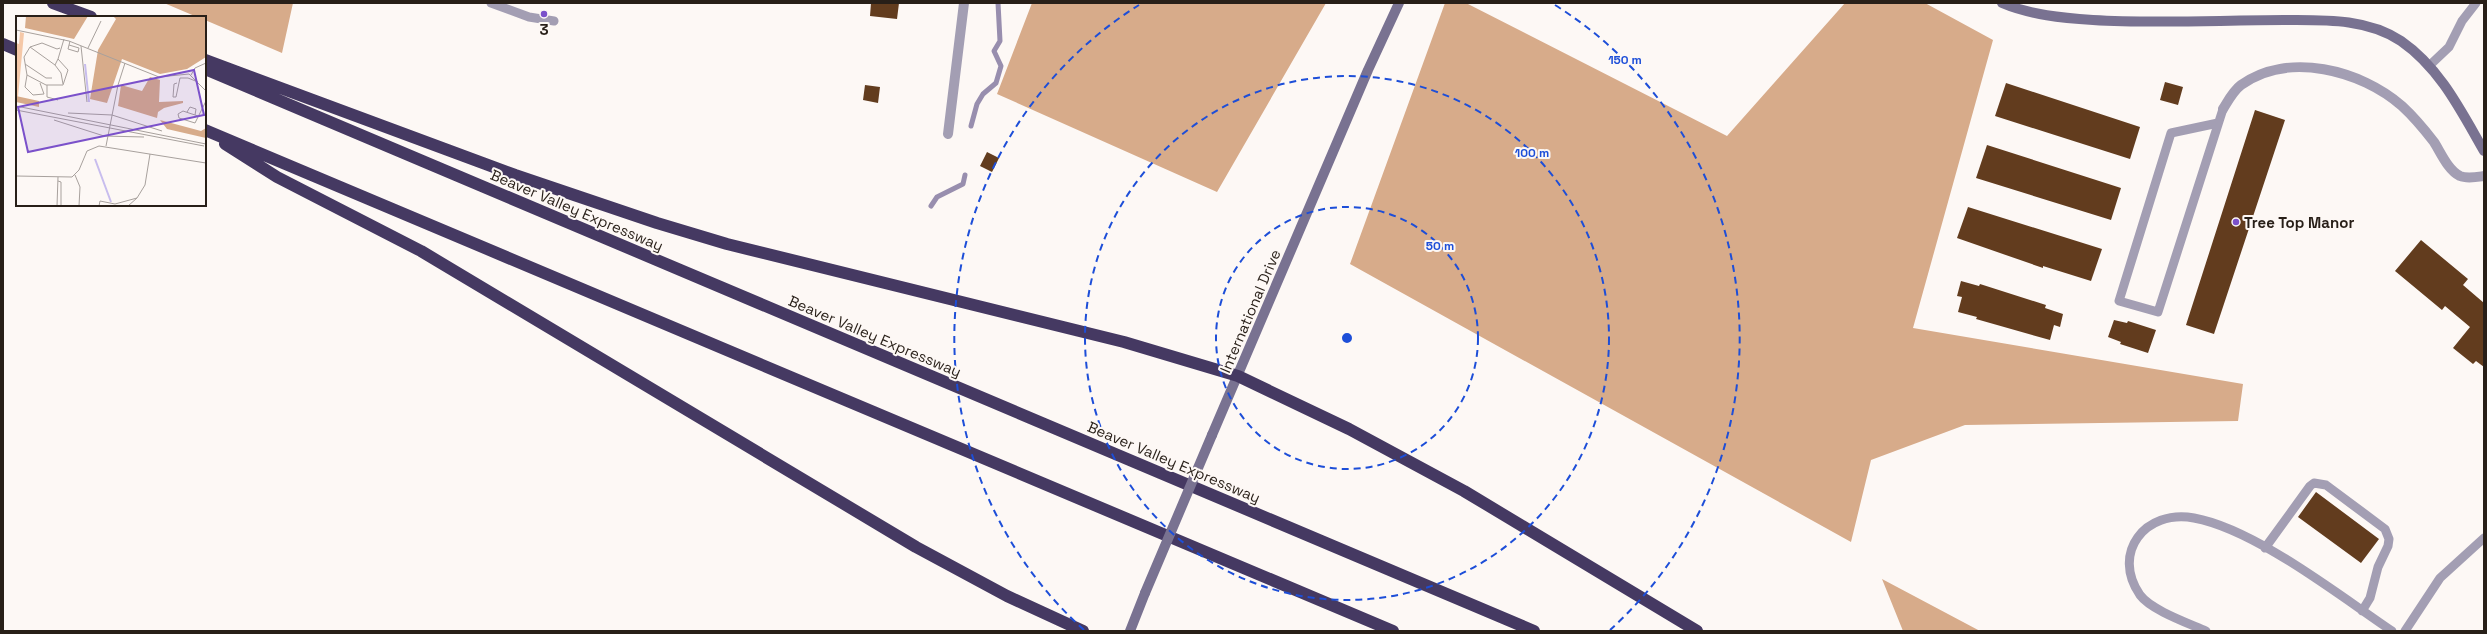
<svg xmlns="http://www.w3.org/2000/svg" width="2487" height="634" font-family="'Space Grotesk',sans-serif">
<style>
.forest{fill:#d7ab8a}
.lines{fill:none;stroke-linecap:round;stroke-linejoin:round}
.stream{stroke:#988eae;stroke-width:5}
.building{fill:#623c1e}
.lane{stroke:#a39eb3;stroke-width:9}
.street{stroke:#a39eb3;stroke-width:10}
.secondary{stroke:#797291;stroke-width:10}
.highway{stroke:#453962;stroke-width:12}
.secondary-bridge{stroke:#797291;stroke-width:10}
.ring{fill:none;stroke:#1d4ed8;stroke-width:2;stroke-dasharray:7 5}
.poi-dot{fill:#7b51ca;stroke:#fdf8f5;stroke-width:1.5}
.labels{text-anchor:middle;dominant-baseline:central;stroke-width:4;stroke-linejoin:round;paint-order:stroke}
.poi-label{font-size:15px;font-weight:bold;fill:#281f18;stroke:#fdf8f5}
.street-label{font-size:15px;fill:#281f18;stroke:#fdf8f5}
.inset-river{fill:none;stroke:#c8bdee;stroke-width:2}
.inset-road{fill:none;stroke:#a8a19d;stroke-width:1}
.view{fill:#7b51ca;fill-opacity:0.15;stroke:#7b51ca;stroke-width:2}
.inset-edge{fill:none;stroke:#281f18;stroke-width:2}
.centre{fill:#1d4ed8;stroke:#fdf8f5;stroke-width:2}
.ring-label{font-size:12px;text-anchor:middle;font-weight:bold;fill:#1d4ed8;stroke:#fdf8f5;stroke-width:4;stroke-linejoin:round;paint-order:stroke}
</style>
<rect width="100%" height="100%" fill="#fdf8f5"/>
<path class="forest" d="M164,3H293L282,53L205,20V17H197Z
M1032,3H1326L1217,192L997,94Z
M1445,3H1466L1727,136L1845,3H1925L1993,40L1913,328L2243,384L2238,421L1965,425L1871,460L1851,542L1350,264Z
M1882,579L1980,631H1903Z"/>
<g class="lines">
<path class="stream" d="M971,126L977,104L983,94L996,83L1001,66L994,51L1000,41L998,3
M931,206L937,197L963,184L965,175"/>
</g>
<path class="building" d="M871,3H899L897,19L870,16Z
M2165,82L2183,87L2178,105L2160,100Z
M2006,83L2140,127L2130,159L1995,116Z
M865,85L880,87L878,103L863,100Z
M2255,110L2285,120L2214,334L2186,325Z
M1987,145L2121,188L2111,220L1976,178Z
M987,152L999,158L992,172L980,166Z
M1968,207L2102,249L2091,281L2043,266V268L1957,238Z
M2421,240L2468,279L2463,285L2484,303V367L2476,361L2473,364L2453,348L2470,327L2445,306L2442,310L2395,271Z
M1961,281L1979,286L1980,284L2046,305L2045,308L2063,314L2060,327L2054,325L2050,340L1976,319L1977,317L1958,312L1962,297L1957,296Z
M2114,320L2127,323L2128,321L2156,330L2148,353L2120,344L2121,342L2108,337Z
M2316,492L2379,539L2361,563L2298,517Z"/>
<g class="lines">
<path class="lane" d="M491,3L529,17L554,21
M2430,65L2449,47L2462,21L2476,3
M2218,123L2171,133L2119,301L2158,312L2223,109
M2265,548L2310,486L2314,483L2326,485L2385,529L2389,539L2388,546L2378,567L2370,598L2362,611
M2206,631C2188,623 2151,610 2140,595C2111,553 2145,509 2194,518C2255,529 2340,596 2392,631
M2405,631L2440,578L2484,538"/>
<path class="street" d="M2223,109C2228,101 2233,91 2241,85C2288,51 2361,70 2402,106C2414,117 2424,129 2434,142C2441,153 2448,170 2460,176C2467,179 2477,177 2484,176
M948,134L964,3"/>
<path class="secondary" d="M2002,3C2030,15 2063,18 2093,20C2157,24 2220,20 2284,20C2323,20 2367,18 2401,41C2440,68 2461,111 2484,151
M1212,435L1368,70L1399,3
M1130,631L1145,593"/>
<path class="highway" d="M53,3L91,17
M3,44L17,50
M205,60L515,175L657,223L727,244L1124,342L1238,376L1349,429L1464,491L1697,631
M205,69L1534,631
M205,130L1393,631
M225,144L277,177L421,251L916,547L1007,596L1083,631"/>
<path class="secondary-bridge" d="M1145,593L1212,435"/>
</g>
<g class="ring">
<circle cx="1347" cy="338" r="131"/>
<circle cx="1347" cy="338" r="262"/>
<path d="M1084 630A393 393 0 0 1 1139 5M1555 5A393 393 0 0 1 1610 630"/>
</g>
<g class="poi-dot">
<circle cx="544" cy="14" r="4"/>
<circle cx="2236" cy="222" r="4"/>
</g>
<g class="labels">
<g class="poi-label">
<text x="544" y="29">3</text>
<text x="2244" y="222" text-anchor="start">Tree Top Manor</text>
</g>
<g class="street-label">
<text transform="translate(577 210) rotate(23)">Beaver Valley Expressway</text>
<text transform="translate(1250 311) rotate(-67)">International Drive</text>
<text transform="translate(875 336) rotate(23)">Beaver Valley Expressway</text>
<text transform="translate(1174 462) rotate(23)">Beaver Valley Expressway</text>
</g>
</g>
<g transform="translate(16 16)">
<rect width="190" height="190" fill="#fdf8f5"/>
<path d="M4,16L8,17L2,81L0,80V27L3,28Z" fill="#f5c8a8"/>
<path d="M10,0H72L58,23L9,12ZM97,0H190V41L171,53L144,58L106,43L91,87L74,83L82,34L100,3ZM134,61L144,64L143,86L167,85V87L148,92L142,96L141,102L102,90L105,69L126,75ZM0,80L23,85V91L0,86ZM144,104L185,115L190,112V122L151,113Z" fill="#d7ab8a"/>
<path class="inset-river" d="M69,48L73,86M79,143L95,186"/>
<path class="inset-road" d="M0,14L53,25L143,61L173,58L190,75M53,29L63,32L62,36L52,33L54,25M65,30L71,86M14,31L39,49M44,32L41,33L26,27L14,31L8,41L11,59L30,69H47L52,54L42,43L48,23M72,32L85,5M42,43L39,49L45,57L47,68M9,48L30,62H36M11,59L9,71L17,79L28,78L24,67M175,59L179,52L190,47M161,67L158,68L157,81H160L164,62H172L182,66M31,69V81L42,84M0,90L190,128M0,94L188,130M171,96L174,91L180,93L179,99M52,97L96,99L146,115M182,100L167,95L162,98L163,102L179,107L190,85M38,104L88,120L128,121M90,130L102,69L109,47M59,159L64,171L63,190M0,160L56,161L63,154L71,135L83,130L190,147M42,165L45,166V190M121,182L129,169L134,138M41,190L42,161M83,190L84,185L99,188L121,182L112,190"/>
<path class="view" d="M178,54L188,99L12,136L2,91Z"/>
<rect width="190" height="190" class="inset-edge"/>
</g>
<circle cx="1347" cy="338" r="6" class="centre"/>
<g class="ring-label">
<text x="1625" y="64">150 m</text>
<text x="1532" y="157">100 m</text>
<text x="1440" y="250">50 m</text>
</g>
<rect width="2487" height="634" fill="none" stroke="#281f18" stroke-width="8"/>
</svg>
